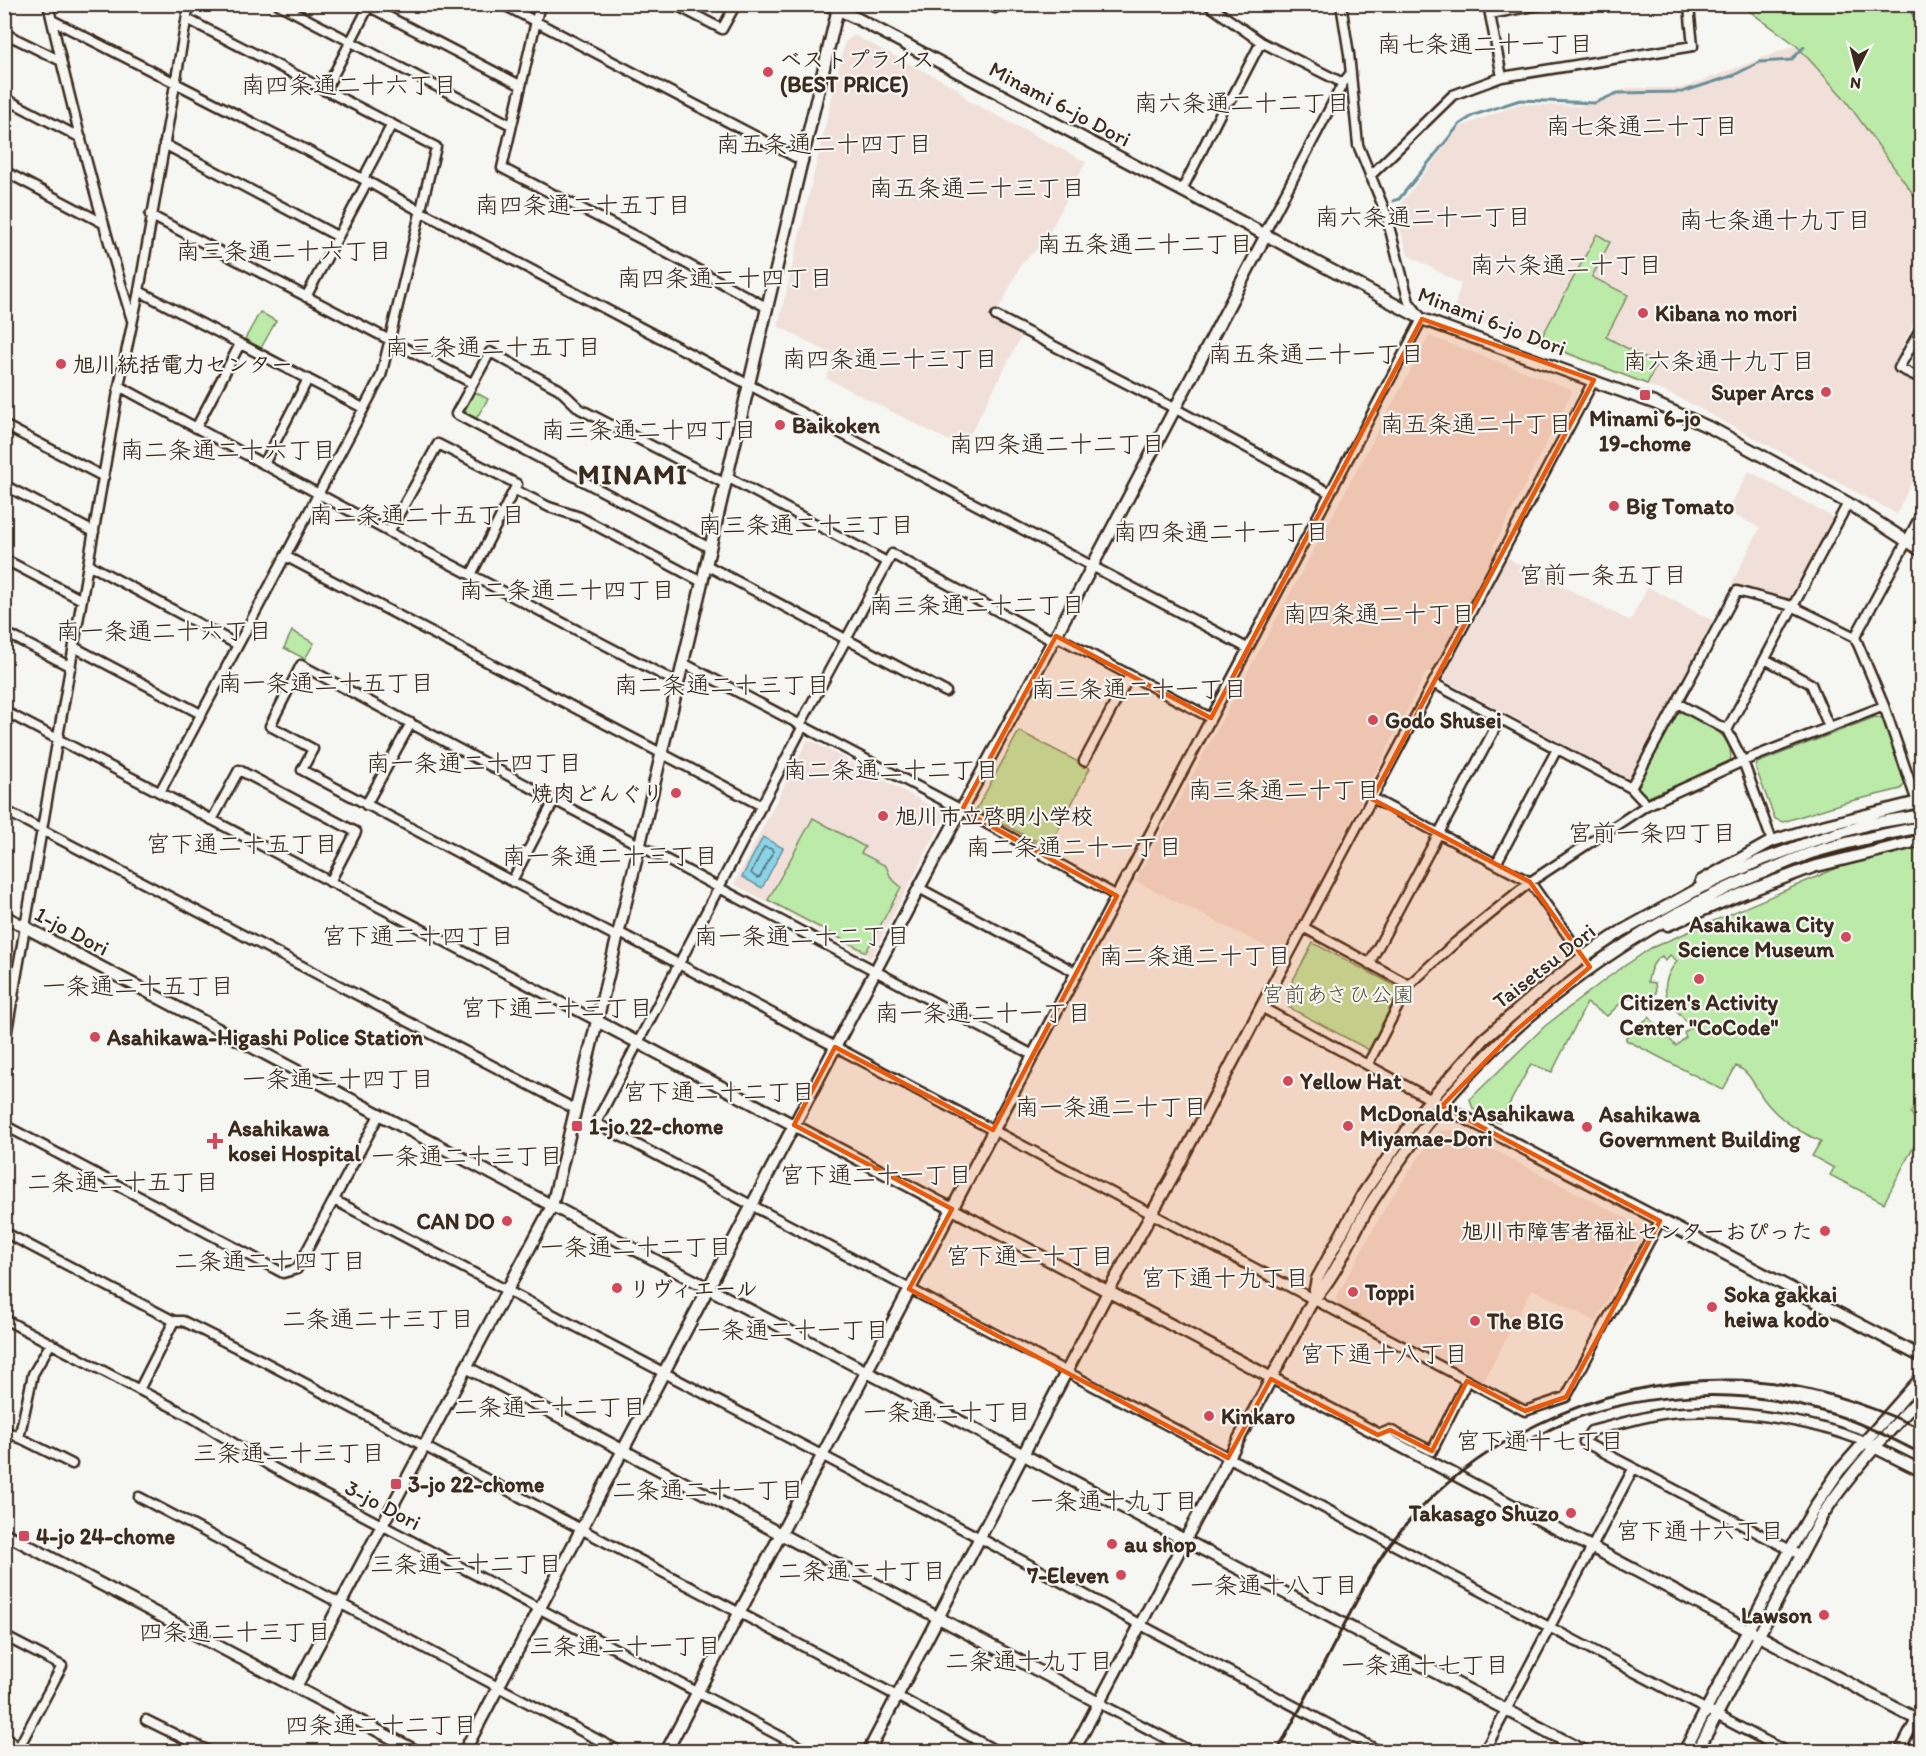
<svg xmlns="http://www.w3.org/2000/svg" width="1926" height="1756" font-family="Itim,'Klee One',sans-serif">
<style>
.built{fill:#f1e0da}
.green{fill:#bceaa9;stroke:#7c8a64;stroke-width:1.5}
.water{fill:#89d4e9;stroke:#6a9098;stroke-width:1.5}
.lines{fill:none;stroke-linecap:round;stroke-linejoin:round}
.shore{stroke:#5a6e6f;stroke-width:1.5}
.stream{stroke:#6a9098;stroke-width:3}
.minor-casing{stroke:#3b2a1e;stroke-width:13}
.tertiary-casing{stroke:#3b2a1e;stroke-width:15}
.secondary-casing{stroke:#3b2a1e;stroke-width:15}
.minor{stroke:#f6f6f2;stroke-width:8}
.tertiary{stroke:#f6f6f2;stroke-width:10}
.secondary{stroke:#f6f6f2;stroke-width:10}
.rail{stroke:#3b2a1e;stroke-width:3}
.marked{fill:#e8590c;fill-opacity:0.2;stroke:#e8590c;stroke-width:4.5;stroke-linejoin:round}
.poi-dot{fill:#d1495b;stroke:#f6f6f2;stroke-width:2}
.labels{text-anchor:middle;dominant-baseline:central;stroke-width:4.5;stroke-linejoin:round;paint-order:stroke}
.poi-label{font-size:22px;font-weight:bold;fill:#3b2a1e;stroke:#f6f6f2;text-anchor:start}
.street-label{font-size:22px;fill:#3b2a1e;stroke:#f6f6f2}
.park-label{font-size:22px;fill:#55503a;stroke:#f6f6f2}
.neighbourhood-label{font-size:24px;fill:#3b2a1e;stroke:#f6f6f2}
.district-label{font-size:28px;font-weight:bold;letter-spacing:1.5px;fill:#3b2a1e;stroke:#f6f6f2}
</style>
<rect width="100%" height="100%" fill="#f6f6f2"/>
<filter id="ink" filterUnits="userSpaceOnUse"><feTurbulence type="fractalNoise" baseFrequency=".0167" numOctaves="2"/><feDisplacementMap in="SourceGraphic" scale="12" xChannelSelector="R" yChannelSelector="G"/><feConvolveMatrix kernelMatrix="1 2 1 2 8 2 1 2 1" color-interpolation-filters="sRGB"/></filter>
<g filter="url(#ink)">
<path class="built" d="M854,35L957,88L967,100L1086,162L1044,243L1021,264L993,322L1021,337L963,448L826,378L837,357L778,326L845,42Z
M1796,45L1844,98L1921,205V309L1894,363L1921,376V435L1910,457L1920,463L1897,514L1678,397L1453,312L1461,284L1408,255L1395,211L1460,127L1519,104L1579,106L1628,88H1683Z
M1429,336L1571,389L1572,392L1492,550L1630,621L1648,587L1713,621L1630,780L1427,671L1283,955L1135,881Z
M1749,471L1834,518L1791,599L1732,583L1760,528L1727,511Z
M808,739L946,814L871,958L734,884Z
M1455,1130L1639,1225L1642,1235L1596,1322L1532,1289L1484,1381L1338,1306L1335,1299L1387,1204L1414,1164L1438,1131Z"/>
<path class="green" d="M1741,5H1921V205L1844,98L1796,45Z
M1597,234L1610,242L1592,277L1628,295L1606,337L1657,364L1647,384L1539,342Z
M260,312L276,321L261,348L245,339Z
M473,391L488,399L476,419L466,413L465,405Z
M292,631L314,643L305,659L284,648Z
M1685,712C1704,723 1736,734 1730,762L1646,798L1637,789L1677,713Z
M1875,717L1882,718L1906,782L1901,789L1843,803L1783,822L1775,819L1756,769L1757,763Z
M1019,731L1090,768L1049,848L976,810Z
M813,818L865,847L861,853L886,866L891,878L901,887L866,952L768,900Z
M1921,846L1922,1092L1911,1113L1921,1128V1132L1884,1203L1830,1175L1834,1168L1812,1156L1821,1141C1799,1132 1781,1121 1766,1102C1755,1089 1752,1073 1736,1066L1723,1090L1626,1040V1037L1649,1017L1676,1046L1686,1037L1684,1033L1691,1027C1670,1002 1653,992 1677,961L1670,955L1665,961L1662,956C1653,961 1649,972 1648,982L1655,983L1656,993L1645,1002L1637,994L1632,998L1625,999L1607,1016L1587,1003L1552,1072L1531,1064L1499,1123L1473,1109L1470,1099L1545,1026L1607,978L1651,948L1844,865Z
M1313,943L1400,988L1369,1050L1288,1007L1286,993Z"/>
<path class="water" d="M763,837L783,848L762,888L742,877Z"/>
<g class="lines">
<path class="shore" d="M764,847L772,849L773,852L760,877L757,878L751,873Z"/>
<path class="stream" d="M1902,4L1911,11L1922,31
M1393,201L1399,199L1460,124L1474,115L1520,100L1595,103L1617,93L1682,92L1732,76L1760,62L1791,60L1804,47"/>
<defs>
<path id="minor" d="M48,4C72,111 100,216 132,320
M278,4L511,125
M364,4L520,85
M502,4L803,161
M540,4L502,168L641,239L768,308
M674,4L722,29L736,4
M1207,4L1261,42L1343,83
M1488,4L1502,77
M995,8L996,4
M1490,14L1545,4
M52,20L363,179L420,211L1247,648
M4,33L61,61
M325,91L370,4
M4,98L81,138
M164,144L337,236
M4,171L103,223
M1370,176L1453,95L1502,77L1693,46L1689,7L1673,4
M363,179L392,124
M1182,190L1225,104L1232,98L1261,42
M150,215L472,383
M1264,234L1343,83L1350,74
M139,291L363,408
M306,297L367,182
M996,316L1174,408L1330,493
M1922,326L1899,368L1922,379
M119,386L389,532L678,683
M4,425L104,477
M196,428L240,344
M264,464L308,379
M727,477L887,562
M4,485L94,532
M515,490L549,507L580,517L702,582
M389,532L438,444L517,484L471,575
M710,548L456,414L490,352L559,389L580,409L726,484
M285,556L762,806
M4,559L82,600
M88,564L238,645
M706,565L946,692
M4,632L71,667
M1056,636L1211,718
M1855,637L1922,513
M74,647L201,714
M1765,659L1811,684L1829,727
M683,663L962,810L1117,896
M1433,683L1631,788L1737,591L1792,606L1855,637L1884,706L1917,802
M1677,703L1727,730L1743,761L1772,841
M4,711L597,1021
M800,725L892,554L1053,641
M803,726L596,1123C993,1332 1389,1544 1787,1752
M1727,730L1848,503
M1084,761L1130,675
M1631,788L1647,805
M160,792L381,376L436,147L187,19
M1372,798L1530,882L1590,967
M366,805L411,723
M4,810L575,1109
M212,820L239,770L356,832L330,882
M1496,864L1557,749
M1127,877L1422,319L1409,302L1385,211L1358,145L1349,54L1341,4
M512,881L555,799
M919,888L1077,973
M1303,927L1409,985
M618,932L1525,1411L1566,1397L1660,1221
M617,937L302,770L313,749L270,726L301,665L1033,1055
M1285,962L1594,380
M1369,964L1500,719
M4,997L14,998
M1261,1007L1430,1099
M4,1048L119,386L139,291L189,4
M1368,1064L1409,985L1456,942L1530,882L1647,805L1743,761L1884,706
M4,1125L283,1273L297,1269L379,1115
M334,1200L980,1538L1141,1625L1381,1752
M4,1232L174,1321H183L261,1360L897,1696L998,1752
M4,1319L193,1418L272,1467L810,1752
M139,1390L174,1321
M4,1430L72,1464
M1378,1435L1390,1430L1432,1451L1467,1381
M19,1438L33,1374L51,1343
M139,1497L621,1752
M1800,1555L1584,1442L1591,1431C1615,1425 1638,1418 1662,1414C1721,1406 1810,1419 1865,1442
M4,1636L62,1666L19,1747
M1099,1703L1192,1752
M146,1720L211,1752
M4,1736L23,1752
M1484,1752L1633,1469
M1899,1752L1922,1708"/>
<path id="tertiary" d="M826,4L858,19L1249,226L1422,319L1654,403L1713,429L1848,503L1922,551
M597,1021L1922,1722
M1435,1102L1922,1357
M466,1367L1099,1703
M1868,1444L1922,1471
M4,1533L418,1752
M296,1687L552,1206L640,844L839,4
M464,1752L919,888L1053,641L1266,235
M666,1752L1127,877
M868,1752L1108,1292L1175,1172L1285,962
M1073,1752L1185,1540
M1684,1752L1790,1550L1816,1505L1839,1471L1922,1377
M1697,1752L1823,1514C1852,1471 1886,1434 1922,1396"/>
<path id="secondary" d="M1701,881L1772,841L1818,827L1922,801
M4,916L1586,1752
M1668,925L1746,892L1813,867L1922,840
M1313,1299L1317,1279L1363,1194L1419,1113L1484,1039L1535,995L1583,957L1622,931L1700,888L1759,861L1813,841L1869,824L1922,815
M1185,1540L1313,1300C1339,1272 1351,1235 1371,1203C1389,1175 1409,1147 1429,1121C1515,1011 1639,922 1769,870C1783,864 1797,858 1811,853C1847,842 1884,834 1922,827"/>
</defs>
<use href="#minor" class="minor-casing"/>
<use href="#tertiary" class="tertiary-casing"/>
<use href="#secondary" class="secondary-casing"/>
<use href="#minor" class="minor"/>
<use href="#tertiary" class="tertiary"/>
<use href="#secondary" class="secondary"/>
<path class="rail" d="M1523,1443C1538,1436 1553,1427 1568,1421C1649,1391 1742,1387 1825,1412C1859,1421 1891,1438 1922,1454
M1277,1752C1300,1709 1323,1666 1345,1623C1359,1597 1372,1568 1390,1544C1468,1442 1597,1380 1725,1380C1794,1379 1860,1401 1922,1429"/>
</g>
</g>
<path class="marked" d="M1422,319L1594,380L1372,799L1530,882L1590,967L1513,1033L1442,1106L1660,1221L1566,1397L1525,1411L1467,1381L1432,1451L1390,1430L1378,1435L1271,1379L1228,1458L909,1289L952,1209L794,1125L835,1047L993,1130L1117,896L962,810L1056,636L1211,718Z"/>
<g class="poi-dot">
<circle cx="768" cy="72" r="6"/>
<circle cx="1643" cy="313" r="6"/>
<circle cx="61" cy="364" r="6"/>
<circle cx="1826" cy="392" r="6"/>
<rect x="1639" y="389" width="12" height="12" rx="3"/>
<circle cx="780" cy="425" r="6"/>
<circle cx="1614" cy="506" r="6"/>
<circle cx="1373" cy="720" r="6"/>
<circle cx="676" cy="793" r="6"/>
<circle cx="883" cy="816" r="6"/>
<circle cx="1846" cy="937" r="6"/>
<circle cx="1699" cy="979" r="6"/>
<circle cx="95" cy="1037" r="6"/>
<circle cx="1288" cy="1081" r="6"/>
<rect x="571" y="1120" width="12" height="12" rx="3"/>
<circle cx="1348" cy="1126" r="6"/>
<circle cx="1587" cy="1127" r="6"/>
<path d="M212 1132h6v6h6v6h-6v6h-6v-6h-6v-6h6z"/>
<circle cx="507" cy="1221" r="6"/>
<circle cx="1825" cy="1231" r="6"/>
<circle cx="617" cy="1288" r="6"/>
<circle cx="1353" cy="1292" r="6"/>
<circle cx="1712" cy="1307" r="6"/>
<circle cx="1475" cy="1321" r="6"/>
<circle cx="1209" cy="1416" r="6"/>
<rect x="390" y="1478" width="12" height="12" rx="3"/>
<circle cx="1571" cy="1513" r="6"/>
<rect x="18" y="1530" width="12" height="12" rx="3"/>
<circle cx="1112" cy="1544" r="6"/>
<circle cx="1121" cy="1575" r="6"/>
<circle cx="1824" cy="1615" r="6"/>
</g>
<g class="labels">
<g class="poi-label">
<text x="780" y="59">ベストプライス<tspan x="780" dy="25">(BEST PRICE)</tspan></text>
<text x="1655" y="313">Kibana no mori</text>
<text x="73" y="364">旭川統括電力センター</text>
<text x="1814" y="392" text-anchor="end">Super Arcs</text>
<text x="1645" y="418" text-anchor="middle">Minami 6-jo<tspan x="1645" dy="25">19-chome</tspan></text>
<text x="792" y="425">Baikoken</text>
<text x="1626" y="506">Big Tomato</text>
<text x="1385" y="720">Godo Shusei</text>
<text x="664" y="793" text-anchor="end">焼肉どんぐり</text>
<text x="895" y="816">旭川市立啓明小学校</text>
<text x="1834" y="924" text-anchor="end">Asahikawa City<tspan x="1834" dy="25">Science Museum</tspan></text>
<text x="1699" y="1002" text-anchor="middle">Citizen's Activity<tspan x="1699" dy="25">Center "CoCode"</tspan></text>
<text x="107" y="1037">Asahikawa-Higashi Police Station</text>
<text x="1300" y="1081">Yellow Hat</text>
<text x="1360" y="1113">McDonald's Asahikawa<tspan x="1360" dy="25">Miyamae-Dori</tspan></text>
<text x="1599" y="1114">Asahikawa<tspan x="1599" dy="25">Government Building</tspan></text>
<text x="589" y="1126">1-jo 22-chome</text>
<text x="228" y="1128">Asahikawa<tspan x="228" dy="25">kosei Hospital</tspan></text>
<text x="495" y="1221" text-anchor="end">CAN DO</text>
<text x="1813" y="1231" text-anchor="end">旭川市障害者福祉センターおぴった</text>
<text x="629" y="1288">リヴィエール</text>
<text x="1365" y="1292">Toppi</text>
<text x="1724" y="1294">Soka gakkai<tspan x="1724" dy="25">heiwa kodo</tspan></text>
<text x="1487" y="1321">The BIG</text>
<text x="1221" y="1416">Kinkaro</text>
<text x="408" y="1484">3-jo 22-chome</text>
<text x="1559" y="1513" text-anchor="end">Takasago Shuzo</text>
<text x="36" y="1536">4-jo 24-chome</text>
<text x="1124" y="1544">au shop</text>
<text x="1109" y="1575" text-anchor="end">7-Eleven</text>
<text x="1812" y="1615" text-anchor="end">Lawson</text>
</g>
<g class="street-label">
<text transform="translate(1060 104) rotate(28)">Minami 6-jo Dori</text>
<text transform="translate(1492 321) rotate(21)">Minami 6-jo Dori</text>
<text transform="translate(72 931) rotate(28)">1-jo Dori</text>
<text transform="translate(1544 966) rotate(-38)">Taisetsu Dori</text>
<text transform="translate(383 1505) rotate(28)">3-jo Dori</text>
</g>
<g class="park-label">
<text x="1338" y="994">宮前あさひ公園</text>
</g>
<g class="neighbourhood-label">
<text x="1485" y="43">南七条通二十一丁目</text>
<text x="349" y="84">南四条通二十六丁目</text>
<text x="1242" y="102">南六条通二十二丁目</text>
<text x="1642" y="125">南七条通二十丁目</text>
<text x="824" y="143">南五条通二十四丁目</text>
<text x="977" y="187">南五条通二十三丁目</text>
<text x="583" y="204">南四条通二十五丁目</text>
<text x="1423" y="216">南六条通二十一丁目</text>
<text x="1775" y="219">南七条通十九丁目</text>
<text x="1145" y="243">南五条通二十二丁目</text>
<text x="284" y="250">南三条通二十六丁目</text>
<text x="1566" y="264">南六条通二十丁目</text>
<text x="725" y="277">南四条通二十四丁目</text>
<text x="493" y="346">南三条通二十五丁目</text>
<text x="1316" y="353">南五条通二十一丁目</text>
<text x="890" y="358">南四条通二十三丁目</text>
<text x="1719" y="360">南六条通十九丁目</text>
<text x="1476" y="423">南五条通二十丁目</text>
<text x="649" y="429">南三条通二十四丁目</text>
<text x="1057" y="443">南四条通二十二丁目</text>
<text x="228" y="449">南二条通二十六丁目</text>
<text x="417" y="514">南二条通二十五丁目</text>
<text x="806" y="524">南三条通二十三丁目</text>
<text x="1221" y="531">南四条通二十一丁目</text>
<text x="1603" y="574">宮前一条五丁目</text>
<text x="567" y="589">南二条通二十四丁目</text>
<text x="977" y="604">南三条通二十二丁目</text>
<text x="1379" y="613">南四条通二十丁目</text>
<text x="164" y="630">南一条通二十六丁目</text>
<text x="326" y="682">南一条通二十五丁目</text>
<text x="722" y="684">南二条通二十三丁目</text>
<text x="1139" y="688">南三条通二十一丁目</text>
<text x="474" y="762">南一条通二十四丁目</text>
<text x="891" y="769">南二条通二十二丁目</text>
<text x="1284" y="789">南三条通二十丁目</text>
<text x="1652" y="832">宮前一条四丁目</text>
<text x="242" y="843">宮下通二十五丁目</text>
<text x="1074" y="846">南二条通二十一丁目</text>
<text x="610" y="855">南一条通二十三丁目</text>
<text x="418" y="935">宮下通二十四丁目</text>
<text x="802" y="935">南一条通二十二丁目</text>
<text x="1195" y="955">南二条通二十丁目</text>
<text x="138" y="985">一条通二十五丁目</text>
<text x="557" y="1007">宮下通二十三丁目</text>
<text x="983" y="1012">南一条通二十一丁目</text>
<text x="338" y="1078">一条通二十四丁目</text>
<text x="719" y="1091">宮下通二十二丁目</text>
<text x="1111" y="1106">南一条通二十丁目</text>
<text x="467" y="1155">一条通二十三丁目</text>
<text x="876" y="1174">宮下通二十一丁目</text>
<text x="123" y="1181">二条通二十五丁目</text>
<text x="636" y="1246">一条通二十二丁目</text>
<text x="1030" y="1255">宮下通二十丁目</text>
<text x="270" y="1260">二条通二十四丁目</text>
<text x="1225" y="1277">宮下通十九丁目</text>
<text x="378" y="1318">二条通二十三丁目</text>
<text x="793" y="1329">一条通二十一丁目</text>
<text x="1384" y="1353">宮下通十八丁目</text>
<text x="550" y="1406">二条通二十二丁目</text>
<text x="947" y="1411">一条通二十丁目</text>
<text x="1540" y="1440">宮下通十七丁目</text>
<text x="289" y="1452">三条通二十三丁目</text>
<text x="708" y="1489">二条通二十一丁目</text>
<text x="1114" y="1500">一条通十九丁目</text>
<text x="1700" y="1530">宮下通十六丁目</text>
<text x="466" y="1563">三条通二十二丁目</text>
<text x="862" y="1570">二条通二十丁目</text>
<text x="1274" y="1584">一条通十八丁目</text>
<text x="235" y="1631">四条通二十三丁目</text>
<text x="625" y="1645">三条通二十一丁目</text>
<text x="1029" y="1660">二条通十九丁目</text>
<text x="1425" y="1664">一条通十七丁目</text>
<text x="381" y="1724">四条通二十二丁目</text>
</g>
<g class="district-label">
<text x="633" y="474">MINAMI</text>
</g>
</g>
<rect width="1926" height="1756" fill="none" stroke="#f6f6f2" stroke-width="24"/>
<rect x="12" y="12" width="1902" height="1732" fill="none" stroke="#3b2a1e" stroke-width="2" filter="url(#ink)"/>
<g transform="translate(1857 69) rotate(186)" stroke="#f6f6f2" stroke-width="4.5" paint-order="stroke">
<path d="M0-4.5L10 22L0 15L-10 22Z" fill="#3b2a1e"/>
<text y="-9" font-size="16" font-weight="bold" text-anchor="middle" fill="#3b2a1e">N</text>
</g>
</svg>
